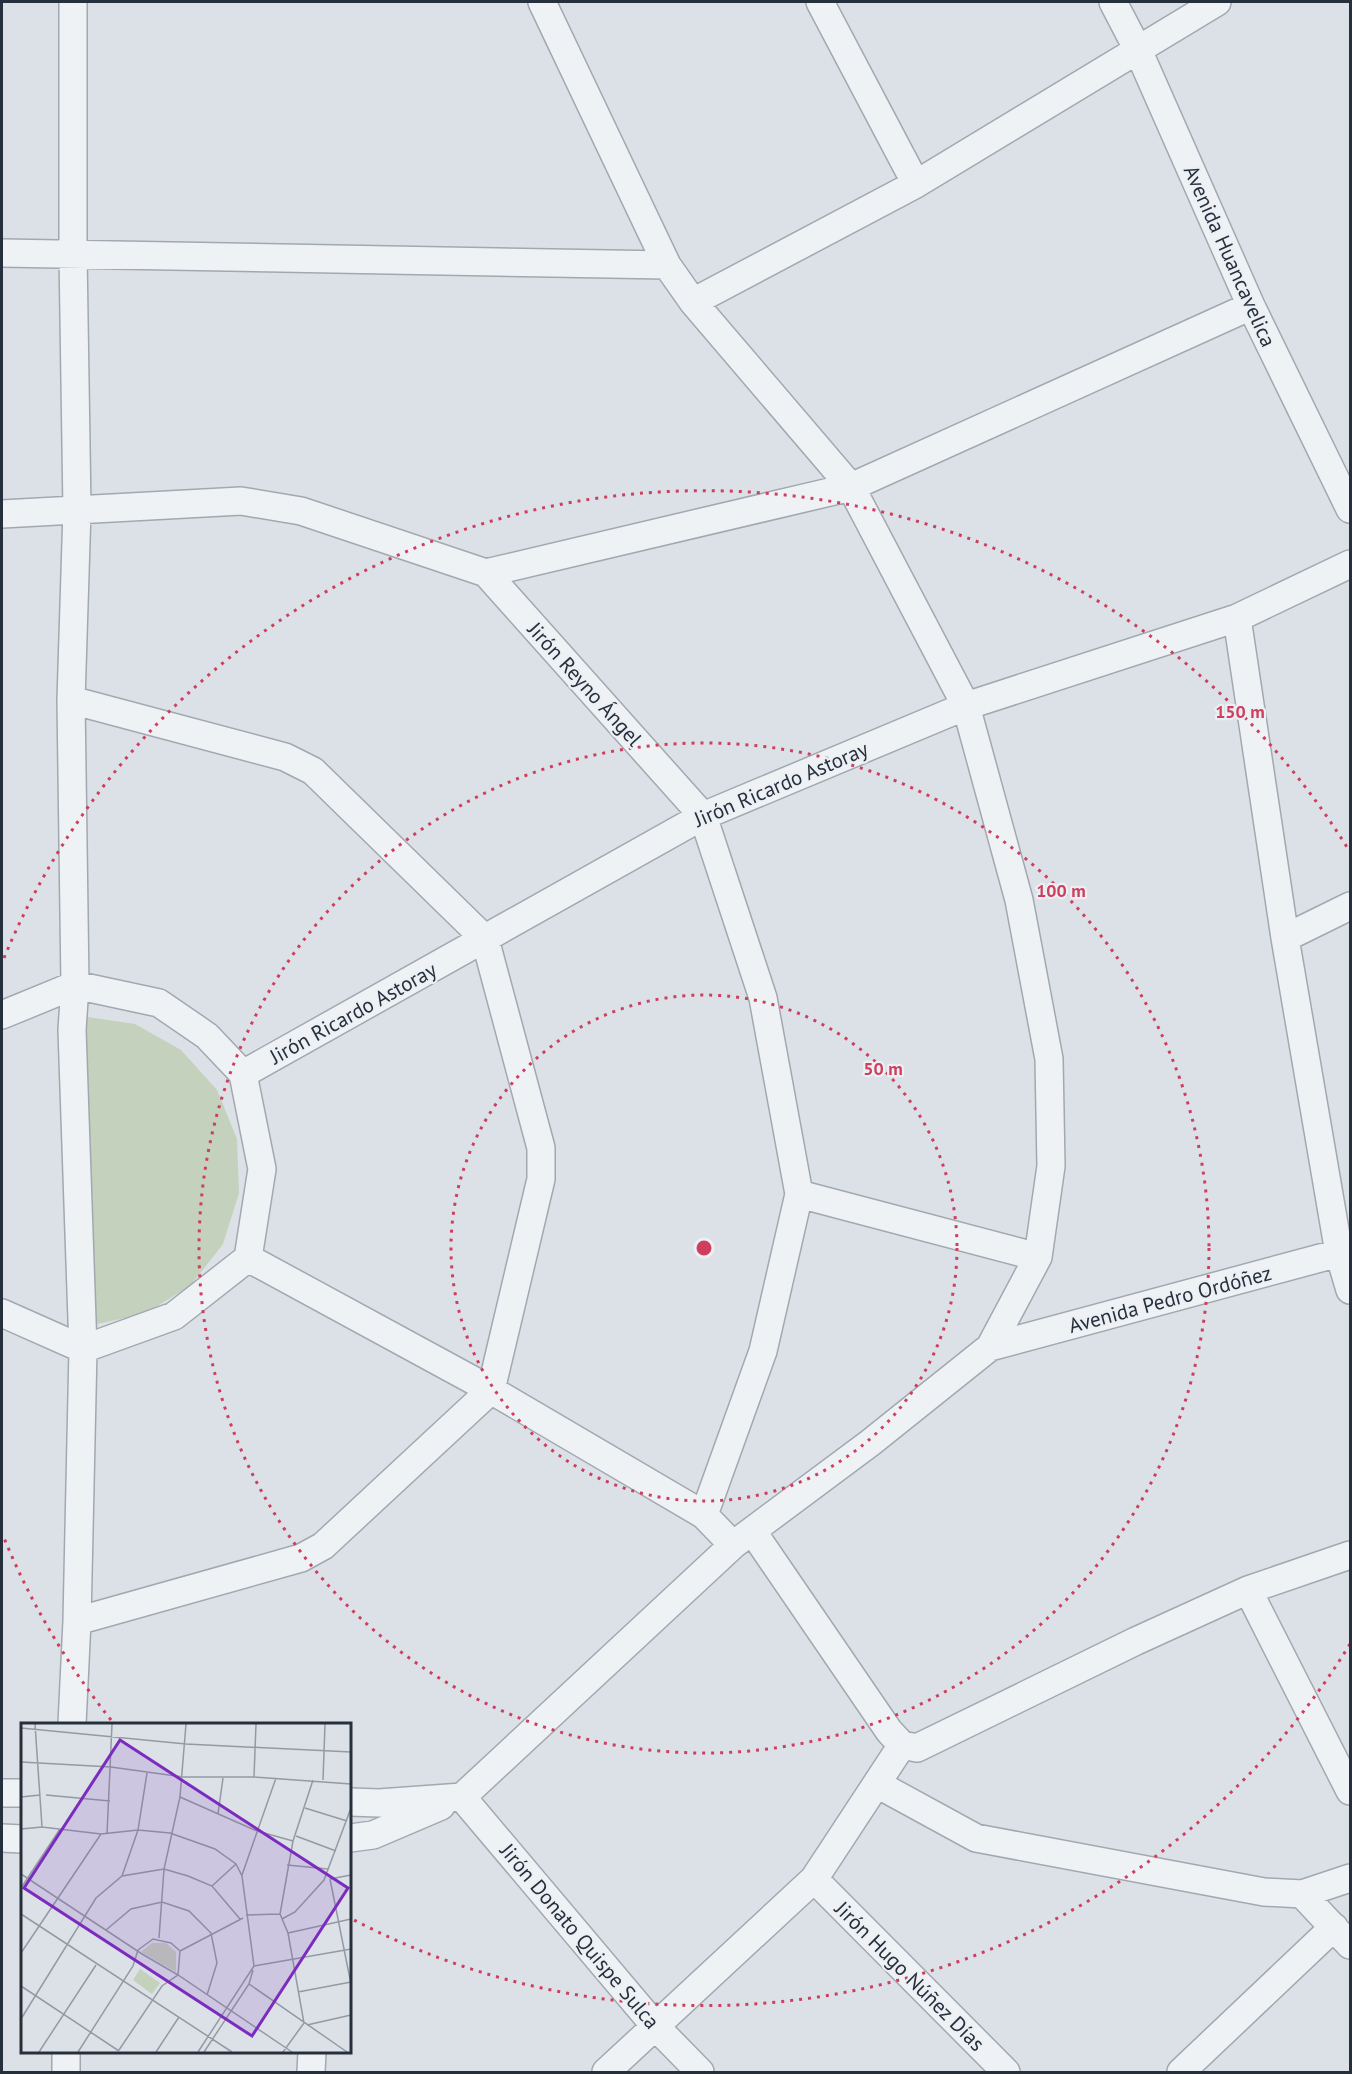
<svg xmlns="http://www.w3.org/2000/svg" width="1352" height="2074" font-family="'PT Sans',sans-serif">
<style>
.green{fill:#c3d1bd}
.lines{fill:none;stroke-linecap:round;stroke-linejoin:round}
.minor-casing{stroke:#a2a8b1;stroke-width:30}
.minor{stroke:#eff2f5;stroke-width:27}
.ring{fill:none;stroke:#ce3f5d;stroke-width:3;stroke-dasharray:3 6}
.labels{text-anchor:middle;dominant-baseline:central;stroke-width:4.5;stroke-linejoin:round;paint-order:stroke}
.street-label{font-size:21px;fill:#26303d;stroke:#ecf0f4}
.inset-road{fill:none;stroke:#939aa3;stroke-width:1.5}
.view{fill:#7b2cbf;fill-opacity:0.15;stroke:#7b2cbf;stroke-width:3}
.inset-edge{fill:none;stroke:#26303d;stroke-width:3}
.centre{fill:#ce3f5d;stroke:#ecf0f4;stroke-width:3}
.ring-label{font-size:18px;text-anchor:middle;font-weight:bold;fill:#ce3f5d;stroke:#ecf0f4;stroke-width:4.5;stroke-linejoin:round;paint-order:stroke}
</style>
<rect width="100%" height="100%" fill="#dce1e7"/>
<path class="green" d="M81,1016L135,1024L181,1050L217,1090L237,1139L239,1193L223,1244L190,1286L144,1314L92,1325Z"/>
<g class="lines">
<defs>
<path id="minor" d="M73,2V253L77,510L71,700L75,985L72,1030L83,1349L174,1316L248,1258L262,1169L243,1074L207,1036L159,1003L75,985
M820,2L916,184
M1113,2L1138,50L1251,306L1350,509
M2,253L667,265
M693,302L916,184L1217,2
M2,514L241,501L301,511L486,573L703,816L763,998L799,1194L763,1351L704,1515
M486,573L851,487L1251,306
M1237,618L1285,938L1339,1253L1350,1290
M71,700L285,757L313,771L485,939L541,1148V1179L491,1390L323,1546L301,1558L77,1621
M1285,938L1350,906
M2,1015L75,985
M243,1074L703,816L966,706L1237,618L1350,564
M799,1194L1038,1257
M248,1258L491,1390L704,1515L733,1545
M2,1313L83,1349L77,1621L72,1724
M990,1347L1350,1250
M753,1532L889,1731L902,1745L917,1748L1136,1641L1248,1590L1350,1555
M1248,1590L1350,1791
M877,1784L976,1838L1264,1892L1302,1894L1350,1878
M2,1793H22
M462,1797L656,2027L700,2072
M350,1802L379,1803L462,1797L733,1545L870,1443L990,1347L1038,1257L1051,1166L1049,1059L1019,900L966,706L851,487L693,302L667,265L542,2
M2,1838L22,1839
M350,1838L373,1835L441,1806
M814,1879L1006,2072
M1302,1894L1350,1945
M66,2072V2052
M311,2072L312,2052
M606,2072L814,1879L902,1745
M1181,2072L1334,1927"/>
</defs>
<use href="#minor" class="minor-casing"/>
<use href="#minor" class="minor"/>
</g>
<g class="ring">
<circle cx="704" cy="1248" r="253"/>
<circle cx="704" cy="1248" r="505"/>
<path d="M1350 1644A758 758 0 0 1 354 1920M111 1720A758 758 0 0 1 4 1538M4 958A758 758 0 0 1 1350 852"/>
</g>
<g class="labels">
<g class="street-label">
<text transform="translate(1230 256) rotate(66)">Avenida Huancavelica</text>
<text transform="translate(585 684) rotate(48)">Jirón Reyno Ángel</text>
<text transform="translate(781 784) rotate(-23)">Jirón Ricardo Astoray</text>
<text transform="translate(353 1013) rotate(-29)">Jirón Ricardo Astoray</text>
<text transform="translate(1170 1299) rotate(-15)">Avenida Pedro Ordóñez</text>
<text transform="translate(580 1936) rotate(50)">Jirón Donato Quispe Sulca</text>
<text transform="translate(910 1976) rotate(45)">Jirón Hugo Núñez Días</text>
</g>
</g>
<g transform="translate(21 1723)">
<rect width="330" height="330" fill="#dce1e7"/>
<path d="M131,220H145L155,229V249L120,229ZM119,246L139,260L131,271L112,257Z" fill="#c3d1bd"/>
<path class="inset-road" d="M14,1L21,104M0,5L165,21L330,29M0,39L90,44L162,54H233L330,61M233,54L235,1M302,57L304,1M25,72L89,78M0,74L19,72M159,74L236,108L272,118M284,85L326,98M197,91L202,55M0,106L21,104L80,111L117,107L149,110L194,126L215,141L221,153L233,243L177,329M86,111L91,1M275,113L315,128M266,142L307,146M0,151L121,231L157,252L159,228L150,220L132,216L117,227M221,152L255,55M101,153L117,107L126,50M309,156L330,261M309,156L330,152M191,163L215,141M0,165L39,106M0,191L211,329M225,192L259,191M261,196L274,189L303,157L330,85M85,207L110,186L141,179L168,188L190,210L196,240L186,272M267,210L330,196M138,215L143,146L159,74L165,1M159,228L222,195M0,230L80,111M233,243L330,226M228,261L326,329M0,263L98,328M277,269L330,259M0,296L75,175L101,153L143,146L167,153L191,163L219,196M286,302L330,292M98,327L141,263L157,252L271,329M18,329L75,242M57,329L112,243L117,227M135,329L158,294M183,329L228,261L232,247M262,329L283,300L267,210L259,191L272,118L292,57"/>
<path class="view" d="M99,17L327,165L231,313L3,165Z"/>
<rect width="330" height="330" class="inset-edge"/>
</g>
<circle cx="704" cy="1248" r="9" class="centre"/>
<g class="ring-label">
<text x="1240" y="718">150 m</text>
<text x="1061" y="897">100 m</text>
<text x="883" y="1075">50 m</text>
</g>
<rect width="1352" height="2074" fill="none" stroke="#26303d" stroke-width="6"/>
</svg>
